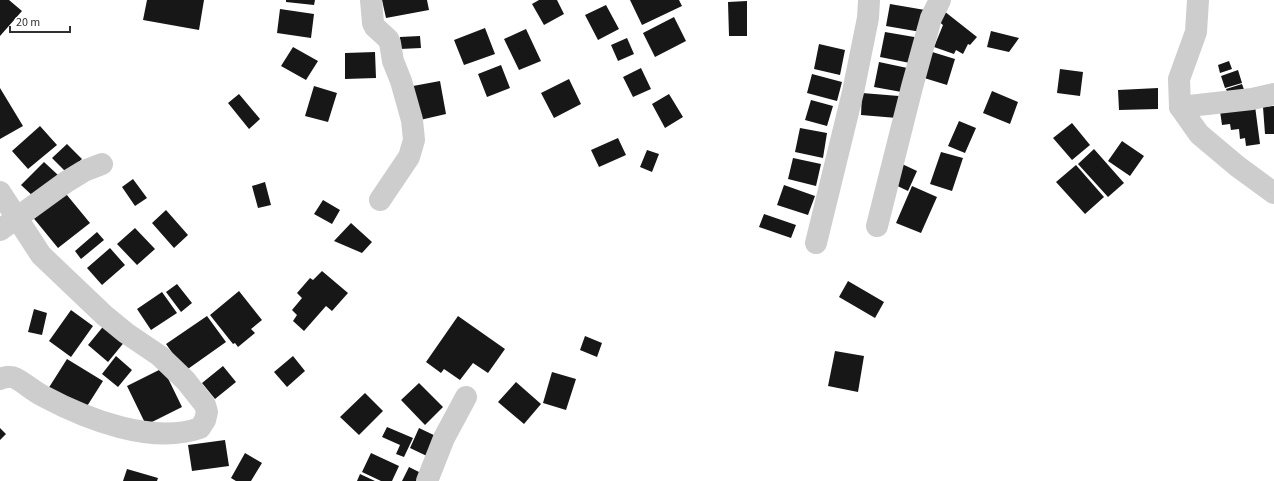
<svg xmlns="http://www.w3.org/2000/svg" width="1274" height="481" font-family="'Source Sans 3',sans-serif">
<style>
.building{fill:#171717}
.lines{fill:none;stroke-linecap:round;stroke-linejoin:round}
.minor{stroke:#cdcdcd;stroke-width:22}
.tertiary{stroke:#cdcdcd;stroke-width:22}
</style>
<rect width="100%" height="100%" fill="#fff"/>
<path class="building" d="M0,0H9L22,11L0,36Z
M147,0H204L199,30L143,20Z
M286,0H315L314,5L286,2Z
M382,0H427L429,10L386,18Z
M539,0H557L564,14L544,25L532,4Z
M630,0H679L682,6L642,25Z
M747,1V36H729L728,2Z
M890,4L925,10L921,32L886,26Z
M606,5L619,29L598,40L585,15Z
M280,9L314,14L311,38L277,33Z
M944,11L977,37L970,45L968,44L963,54L956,50L954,54L934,47L943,25L937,20Z
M674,17L686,41L655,57L643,33Z
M485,28L495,54L464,65L454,40Z
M526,29L541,61L519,70L504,39Z
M991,31L1019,38L1009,52L987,47Z
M885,32L920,38L915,64L880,57Z
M420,36L421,48L400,49V37Z
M627,38L634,54L618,61L611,45Z
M819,44L845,50L840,75L814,69Z
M293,47L318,61L306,80L281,66Z
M929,51L955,59L947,85L921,77Z
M375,52L376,78L345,79V53Z
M1229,61L1232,69L1220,73L1218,65Z
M879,62L912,69L907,93L874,87Z
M501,65L510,88L487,97L478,74Z
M641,68L651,89L633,97L623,77Z
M1060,69L1083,72L1080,96L1057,93Z
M1238,70L1242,83L1225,88L1221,76Z
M812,74L842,82L837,101L807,93Z
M569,79L581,104L554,118L541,93Z
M440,81L446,114L420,120L413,86Z
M1242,84L1246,95L1230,101L1226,89Z
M314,86L337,93L328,122L305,116Z
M0,88L23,126L0,139Z
M1158,88V109L1119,110L1118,90Z
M992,91L1018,102L1010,124L983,113Z
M862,93L899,96L897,118L861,115Z
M239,94L260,119L249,129L228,103Z
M669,94L683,117L665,128L652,104Z
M811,100L833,106L827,126L805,120Z
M1255,106L1260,144L1246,146L1245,138L1240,139L1239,129L1231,130L1230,124L1222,125L1220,111Z
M1274,106V134H1265L1263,107Z
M959,121L976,128L965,153L948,146Z
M1072,123L1090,145L1072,160L1053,138Z
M40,126L57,145L28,169L12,151Z
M800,128L827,133L823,158L795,152Z
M618,138L626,155L599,167L591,150Z
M1122,141L1144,156L1130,176L1108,161Z
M67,144L82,159L67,173L52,158Z
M1094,149L1124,183L1108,197L1078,164Z
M647,150L659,154L652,172L640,167Z
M941,152L963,158L952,191L930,184Z
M793,158L821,164L816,186L788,179Z
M44,162L58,175L35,198L21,185Z
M900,163L917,171L908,191L891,183Z
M1076,165L1104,197L1085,214L1056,182Z
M133,179L147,198L135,206L122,187Z
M265,182L271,205L258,208L252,186Z
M784,185L815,196L808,215L777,205Z
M912,186L937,197L921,233L896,223Z
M62,189L90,223L58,248L31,215Z
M323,200L340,210L332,224L314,214Z
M166,210L188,235L174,248L152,223Z
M764,214L796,225L791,238L759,227Z
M351,223L372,242L362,253L334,241Z
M135,228L155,249L137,265L117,244Z
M97,232L104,240L81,259L75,251Z
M110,248L125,265L102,285L87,268Z
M322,271L348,293L332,311L326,306L304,331L293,321L297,315L292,310L302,298L297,293L310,278L313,280Z
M848,281L884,302L875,318L839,297Z
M177,284L192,303L181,312L166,292Z
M239,291L262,320L251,329L255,333L238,347L235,343L233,344L210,315Z
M162,292L177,313L151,330L137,309Z
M34,309L47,313L42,335L28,332Z
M71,310L93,326L71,357L49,341Z
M207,316L226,342L185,371L166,344Z
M458,316L505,349L488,373L473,363L460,380L444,369L441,373L426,362Z
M106,323L126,340L108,362L88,345Z
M585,336L602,343L597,357L580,350Z
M835,351L864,356L858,392L828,386Z
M116,356L132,370L118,387L102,374Z
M293,356L305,371L287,387L274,372Z
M67,359L103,381L84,411L48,389Z
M223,366L236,382L215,399L202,383Z
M163,368L182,407L146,425L127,386Z
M552,372L576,379L566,410L543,403Z
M516,382L541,404L524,424L498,402Z
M419,383L443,407L425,425L401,400Z
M365,393L383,411L359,435L340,417Z
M387,427L413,438L404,457L396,454L400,445L382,437Z
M0,428L6,434L0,440Z
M419,428L440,438L431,458L410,448Z
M225,440L229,466L192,471L188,445Z
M245,453L262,463L251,481H236L231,478Z
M371,453L399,466L392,481H381L362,472Z
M409,467L421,473L417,481H402Z
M127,469L158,478L157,481H123Z
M360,474L375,481H357Z"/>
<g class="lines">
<path class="minor" d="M371,0L373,23L375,27L388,39L390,43L393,61L401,81L412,120L414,140L409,157L380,200
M1180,107L1252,99L1274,94
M0,192L41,255L104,315L126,333L160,356L186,381L205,405L207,412L205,420L200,428C152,445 86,419 43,396C33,391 25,383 15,378C11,376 4,377 0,379
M877,226L912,87L931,18L940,0
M0,230L66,182L84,171L102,164
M816,243L853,92L868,18L869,0
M427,481L444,438L466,397"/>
<path class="tertiary" d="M1198,0L1196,32L1179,79L1180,107L1199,134L1237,166L1274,193"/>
</g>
<path d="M10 26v6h60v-6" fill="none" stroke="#303030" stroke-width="2"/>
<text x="16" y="26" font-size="12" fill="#303030" stroke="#ffffff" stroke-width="3" paint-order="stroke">20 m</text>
</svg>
